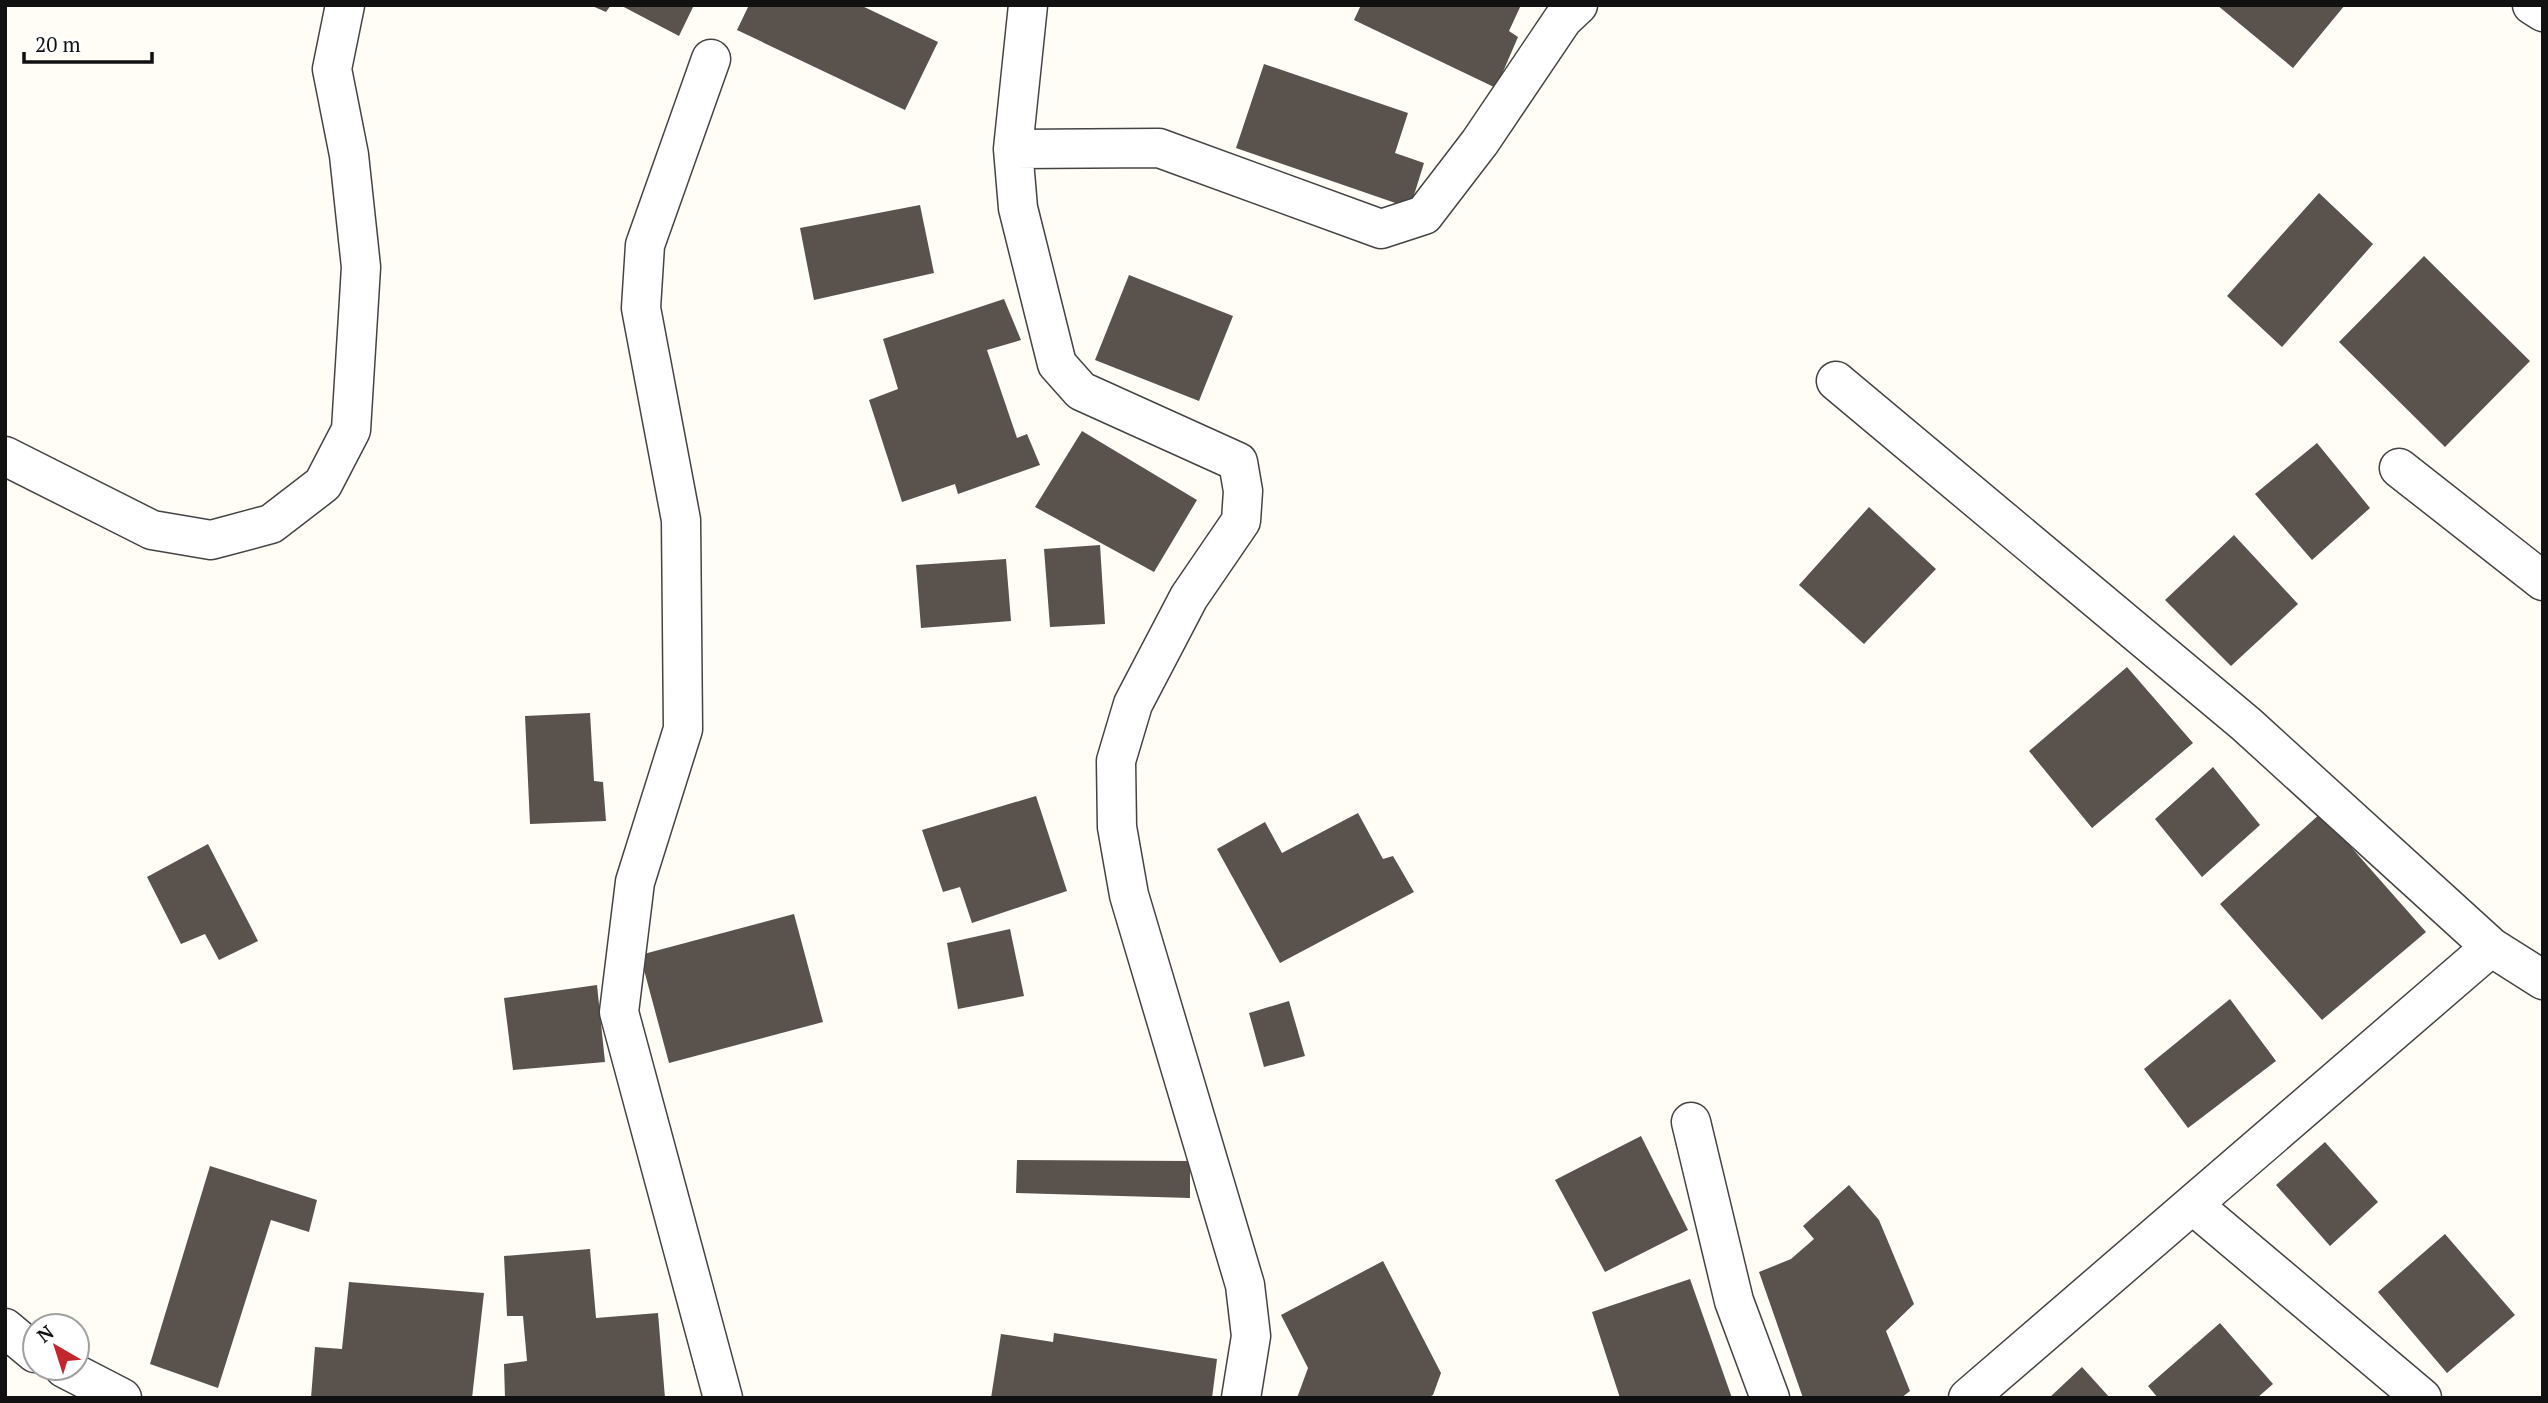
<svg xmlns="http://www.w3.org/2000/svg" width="2548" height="1403" font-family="'PT Serif',serif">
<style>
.building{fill:#5a524d}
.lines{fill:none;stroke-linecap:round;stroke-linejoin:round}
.minor-casing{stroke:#444;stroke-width:41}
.minor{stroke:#fff;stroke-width:38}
</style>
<rect width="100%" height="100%" fill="#fffdf5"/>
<path class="building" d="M590,5H611L606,12Z
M620,5H694L679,36Z
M749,5H860L938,42L905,110L737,30Z
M1361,5H1521L1509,31L1518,37L1496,88L1354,20Z
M2217,5H2345L2293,68Z
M1264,64L1408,113L1395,153L1424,163L1410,208L1236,148Z
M2319,193L2373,244L2282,347L2227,296Z
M920,205L934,273L814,300L800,228Z
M2424,256L2530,361L2445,447L2339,342Z
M1129,275L1233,316L1199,401L1095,360Z
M1004,299L1021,340L987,350L1017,438L1027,434L1040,465L958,494L955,484L902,502L869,400L898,389L883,339Z
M1082,431L1197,500L1154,572L1035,507Z
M2317,443L2370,508L2312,560L2255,494Z
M1869,507L1936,569L1864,644L1799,585Z
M2234,535L2298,604L2231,666L2165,600Z
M1100,545L1105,624L1050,627L1044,549Z
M1006,559L1011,621L921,628L916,565Z
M2127,667L2193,743L2092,828L2029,751Z
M590,713L594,781L603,782L606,821L530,824L525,716Z
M2213,767L2260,825L2202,877L2155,819Z
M1036,796L1067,891L972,923L960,887L943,892L922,830Z
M1358,813L1383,859L1393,856L1414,892L1280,963L1217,849L1265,822L1282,853Z
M2321,813L2426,932L2322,1020L2220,904Z
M208,844L258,941L219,960L205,934L181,944L147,877Z
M794,914L823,1022L669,1063L640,955Z
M1010,929L1024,996L958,1009L947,943Z
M597,985L605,1062L513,1070L504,998Z
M2230,999L2276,1061L2188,1128L2144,1069Z
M1289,1001L1305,1056L1264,1067L1249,1013Z
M1641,1136L1688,1230L1605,1272L1555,1180Z
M2325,1142L2378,1202L2330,1246L2276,1185Z
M1017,1160L1190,1161V1198L1016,1193Z
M210,1166L317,1200L309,1232L271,1220L218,1388L150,1364Z
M1849,1185L1879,1220L1914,1304L1886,1331L1910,1391L1901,1398H1803L1759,1272L1791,1259L1814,1239L1803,1226Z
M2445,1234L2515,1315L2447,1373L2378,1292Z
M590,1249L596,1318L658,1313L665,1398H505L504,1364L527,1361L523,1316H507L504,1256Z
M1383,1261L1441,1373L1433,1395L1427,1398H1297L1308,1368L1281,1315Z
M1690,1279L1732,1398H1620L1592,1312Z
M349,1282L484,1293L472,1398H311L315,1347L342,1349Z
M2220,1323L2273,1384L2257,1398H2158L2148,1386Z
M1054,1333L1217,1359L1212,1398H991L1001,1334L1053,1342Z
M2082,1367L2110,1398H2049Z"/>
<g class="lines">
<defs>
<path id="minor" d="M1028,5L1013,149L1018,208L1057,364L1081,391L1238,462L1243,491L1241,521L1189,597L1133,704L1116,761L1117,827L1129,895L1245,1285L1251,1336L1241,1398
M2532,5L2543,12
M711,59L645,245L641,308L681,520L683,729L635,882L619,1012L723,1398
M1013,149L1159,148L1381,229L1424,215L1480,142L1563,19L1578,5
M1836,381L2246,724L2491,947
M5,456L152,530L211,540L271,524L323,484L351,430L361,267L349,155L332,69L345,5
M2399,468L2543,581
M1691,1122L1734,1301L1770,1398
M2193,1205L2422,1398
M5,1328L35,1353
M64,1368L122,1398
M1968,1398L2491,947L2543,980"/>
</defs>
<use href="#minor" class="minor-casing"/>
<use href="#minor" class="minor"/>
</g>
<rect width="2548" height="1403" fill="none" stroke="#111111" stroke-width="14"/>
<g transform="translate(56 1347) rotate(321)"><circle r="33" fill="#ffffff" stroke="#a0a0a0" stroke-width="2"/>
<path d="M0-5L12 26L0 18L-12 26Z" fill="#c4262e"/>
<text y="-10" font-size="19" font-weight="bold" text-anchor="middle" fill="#111111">N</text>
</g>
<path d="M24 52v10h128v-10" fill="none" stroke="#111111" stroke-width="3.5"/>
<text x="35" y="52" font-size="21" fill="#111111" stroke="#ffffff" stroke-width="5" paint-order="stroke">20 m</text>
</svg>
